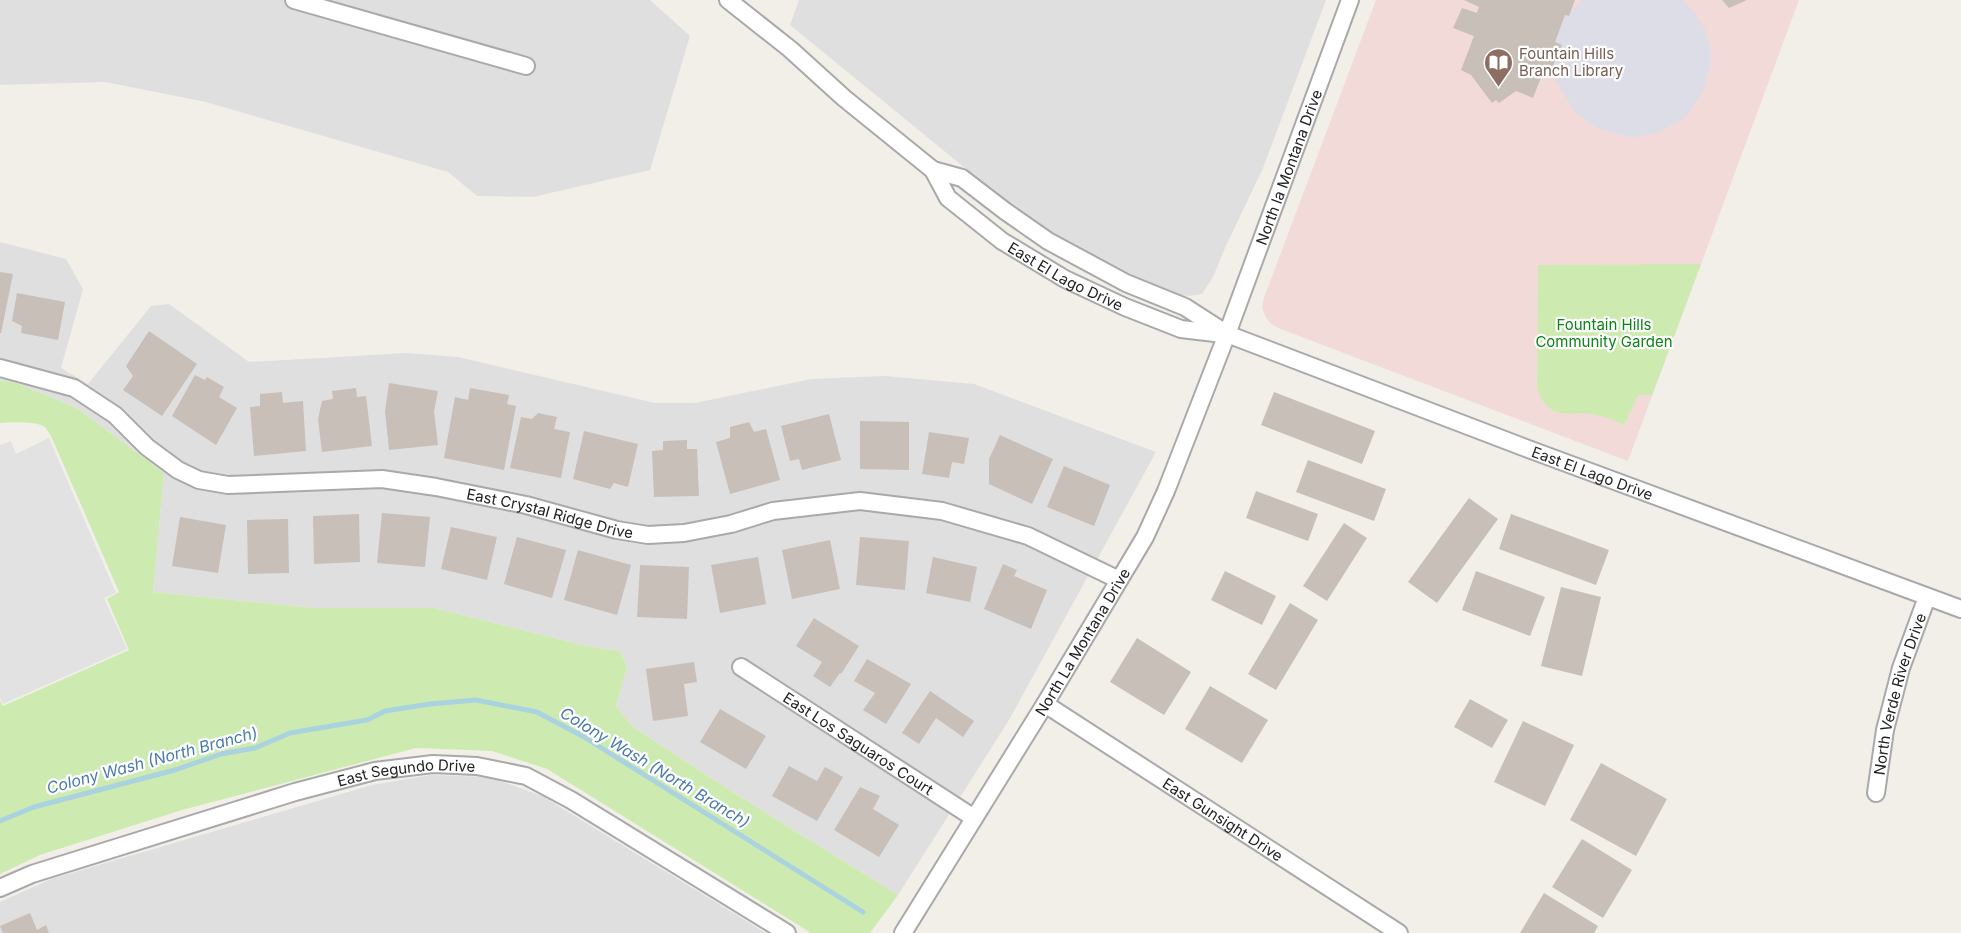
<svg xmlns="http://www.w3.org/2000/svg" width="1961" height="933" font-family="Inter,sans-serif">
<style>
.residential{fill:#e0dfdf}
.commercial{fill:#f2dad9}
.grass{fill:#cdebb0}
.parking{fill:#e2e2e2}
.plaza{fill:#dddde8}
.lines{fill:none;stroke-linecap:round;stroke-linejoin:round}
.stream{stroke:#aad3df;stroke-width:5}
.building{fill:#c7bfb8}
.minor-casing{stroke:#a9a9a9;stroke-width:20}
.minor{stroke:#fff;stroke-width:16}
.labels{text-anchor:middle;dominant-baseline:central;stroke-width:4.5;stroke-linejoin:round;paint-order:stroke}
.education-label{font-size:15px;fill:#785e54;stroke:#fff;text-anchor:start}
.street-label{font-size:15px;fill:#222;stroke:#fff}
.park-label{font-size:15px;fill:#0c8416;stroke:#fff}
.water-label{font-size:16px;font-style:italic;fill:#4a7aab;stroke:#fff}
</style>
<rect width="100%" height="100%" fill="#f2efe9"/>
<path class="residential" d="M0,0H650L690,36L650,170L533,197L477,196L448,172L206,102L105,82L0,85Z
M799,0H1326L1263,168L1225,248L1213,277L1202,294L1189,296L1172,294L1097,258L1030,221L790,25Z
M0,242L66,259L83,289L61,368L88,384L151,306L169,304L249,362L408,353L458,357L655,403H695L811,379L884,376L974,384L1156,452L1009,720L898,895L742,798L633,727L616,706L627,667L620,651L582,645L434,608H314L153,592L164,473L77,408L16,383L0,380Z
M431,775L489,777L542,796L766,933H0V902L51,879L372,785Z"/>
<path class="commercial" d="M1376,0H1799L1628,461L1278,328L1270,323L1265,316L1262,308L1264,298Z"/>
<path class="grass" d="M1701,264L1652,395H1638L1624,425C1617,422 1609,418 1602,416C1574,408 1549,426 1537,388L1538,265Z
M0,380L16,383L77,408L164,473L153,592L314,608H434L582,645L620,651L627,667L616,706L633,727L742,798L898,895L870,933H811L547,769L492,751L416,748L182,810L40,855L0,874V701L3,706L129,650L107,599L119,592L51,436C49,433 47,429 45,427C37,421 10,422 0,423Z"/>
<path class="parking" d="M49,438L116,593L104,598L127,649L3,704L0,698V445L11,441L16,454Z"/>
<path class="plaza" d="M1583,0H1682L1691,8L1705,29L1711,53L1710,64L1704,89L1691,110L1683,119L1660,132L1636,137L1623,136L1597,128L1575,112L1555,80L1552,68L1562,46L1555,42L1565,15L1569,16L1571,11Z"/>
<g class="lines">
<path class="stream" d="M0,821L34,807L175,770L221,754L255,748L290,733L367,720L385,711L430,704L476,700L537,712L584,737L863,912"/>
</g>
<path class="building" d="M1464,0H1575L1569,16L1565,15L1555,42L1562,45L1552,68L1545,67L1533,98L1516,91L1499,103L1496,100L1492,103L1471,75L1461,70L1474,36L1453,28L1462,8L1477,13L1479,7Z
M1722,0H1747L1729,8Z
M0,272L13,274L1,333H0Z
M17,293L65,302L58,340L21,333L22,326L12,321Z
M149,331L197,364L162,416L123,390L133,376L126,366Z
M195,375L205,380L207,377L224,387L219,397L237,408L216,445L172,416Z
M389,383L438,391L434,411L438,445L389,450L385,411Z
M356,388L357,397L366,396L372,446L322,452L318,419L322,401L333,399L332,391Z
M470,388L509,395L507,404L516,406L504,470L444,458L455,397L468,400Z
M282,392L283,403L303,401L306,451L254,456L250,407L260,406V394Z
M1274,392L1375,431L1362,464L1261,425Z
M538,413L557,417L554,429L570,432L561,478L510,468L521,417L532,419Z
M829,414L841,460L802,470L799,459L790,461L781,426Z
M860,421L909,422V470L860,469Z
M749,422L754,432L766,429L780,480L730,494L716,442L730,438V427Z
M584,431L638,444L628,487L614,483L610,489L573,479Z
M929,432L969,438L964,464L952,462L949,478L922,474Z
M1000,435L1053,459L1032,504L989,484V459Z
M687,440V449H697L699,496L654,497L652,451L663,450V441Z
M1308,460L1386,489L1374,521L1296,492Z
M1064,466L1110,485L1094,526L1047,507Z
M1256,491L1318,514L1308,541L1246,518Z
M1469,498L1498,519L1437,603L1408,582Z
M382,513L430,517L425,567L377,563Z
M359,514L360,562L314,564L313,516Z
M1511,514L1609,550L1596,585L1499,549Z
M180,517L226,525L218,573L172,566Z
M288,519L289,573L248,574L247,520Z
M1344,523L1367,538L1327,601L1303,586Z
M451,527L497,537L487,580L441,569Z
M517,537L566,550L552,598L504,584Z
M860,537L909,541L905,590L856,585Z
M830,540L840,589L792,599L782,550Z
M578,550L631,565L617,615L564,600Z
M758,557L766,604L720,613L711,565Z
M933,557L977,567L970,602L926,593Z
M1003,564L1017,570L1014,576L1047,590L1031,629L984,609Z
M640,565L689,567L687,619L637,617Z
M1225,571L1276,596L1262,625L1211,600Z
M1476,571L1545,597L1530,636L1462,610Z
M1561,587L1601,597L1582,676L1541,666Z
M1290,603L1318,620L1276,690L1248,674Z
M814,618L859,646L841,674L840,673L830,687L813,676L822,662L796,646Z
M1137,638L1191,672L1164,715L1110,682Z
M867,659L911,684L886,724L863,710L875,693L854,681Z
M694,662L697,682L684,684L688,716L653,721L646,669Z
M1210,686L1268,720L1242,763L1185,729Z
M930,691L974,721L963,737L936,718L919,744L902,733Z
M1470,699L1508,720L1492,748L1454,727Z
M720,709L766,736L746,769L700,742Z
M1523,721L1574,745L1545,806L1494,782Z
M1601,763L1667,799L1636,856L1570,820Z
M789,766L817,781L825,767L843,777L817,821L772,796Z
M860,787L880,796L873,809L899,825L879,857L834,830Z
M1582,839L1632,870L1603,918L1552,887Z
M1544,893L1598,926L1594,933H1520Z
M30,913L37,930L46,925L49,933H3L0,926Z"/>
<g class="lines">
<defs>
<g id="minor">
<path d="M294,0L526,66"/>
<path id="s1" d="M728,0L790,49L844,98L933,170L948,198L1002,241L1065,279L1125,307L1181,329L1223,334"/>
<path id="s2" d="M933,170L962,178L1005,211L1048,241L1126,283L1185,307L1227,334L1531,450L1961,609"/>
<path id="s3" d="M0,368L74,388L115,415L147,447L178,470L199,480L228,485L382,479L436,487L526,505L617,530L648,535L684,533L731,524L773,511L860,501L942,511L1028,536L1119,580"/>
<path id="s4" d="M741,667L974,818"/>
<path id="s5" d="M1045,704L1399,933"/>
<path id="s6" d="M1876,793L1885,730L1901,668L1927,597"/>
<path id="s7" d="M0,888L32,874L295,792L375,771L433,764L477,766L526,776L571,800L787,933"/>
<path id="s8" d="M903,933L1045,704L1145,537L1166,491L1227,334L1350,0"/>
</g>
</defs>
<use href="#minor" class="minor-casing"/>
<use href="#minor" class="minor"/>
</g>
<defs>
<symbol id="library-pin" viewBox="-11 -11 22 30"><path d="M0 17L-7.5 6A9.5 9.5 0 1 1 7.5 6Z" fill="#8d6e63" stroke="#fff"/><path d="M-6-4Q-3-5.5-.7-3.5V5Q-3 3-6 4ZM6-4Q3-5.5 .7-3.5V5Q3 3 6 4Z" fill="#fff"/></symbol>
</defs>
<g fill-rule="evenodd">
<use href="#library-pin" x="1482" y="46" width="33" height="45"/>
</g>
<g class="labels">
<g class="education-label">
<text x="1519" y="53">Fountain Hills<tspan x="1519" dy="17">Branch Library</tspan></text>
</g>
<g class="street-label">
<text stroke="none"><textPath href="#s8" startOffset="861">North la Montana Drive</textPath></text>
<text stroke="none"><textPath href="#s1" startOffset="440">East El Lago Drive</textPath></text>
<text stroke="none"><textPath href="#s2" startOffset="730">East El Lago Drive</textPath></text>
<text stroke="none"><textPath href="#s3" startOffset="588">East Crystal Ridge Drive</textPath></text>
<text stroke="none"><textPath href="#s8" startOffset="342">North La Montana Drive</textPath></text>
<text stroke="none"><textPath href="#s6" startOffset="102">North Verde River Drive</textPath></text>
<text stroke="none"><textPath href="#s4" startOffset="140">East Los Saguaros Court</textPath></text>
<text stroke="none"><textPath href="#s7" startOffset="424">East Segundo Drive</textPath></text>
<text stroke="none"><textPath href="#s5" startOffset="212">East Gunsight Drive</textPath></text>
</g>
<g class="park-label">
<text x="1604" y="324">Fountain Hills<tspan x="1604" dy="17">Community Garden</tspan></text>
</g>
<g class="water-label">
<text transform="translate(152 760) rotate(-15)">Colony Wash (North Branch)</text>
<text transform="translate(655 767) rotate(31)">Colony Wash (North Branch)</text>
</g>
</g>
</svg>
